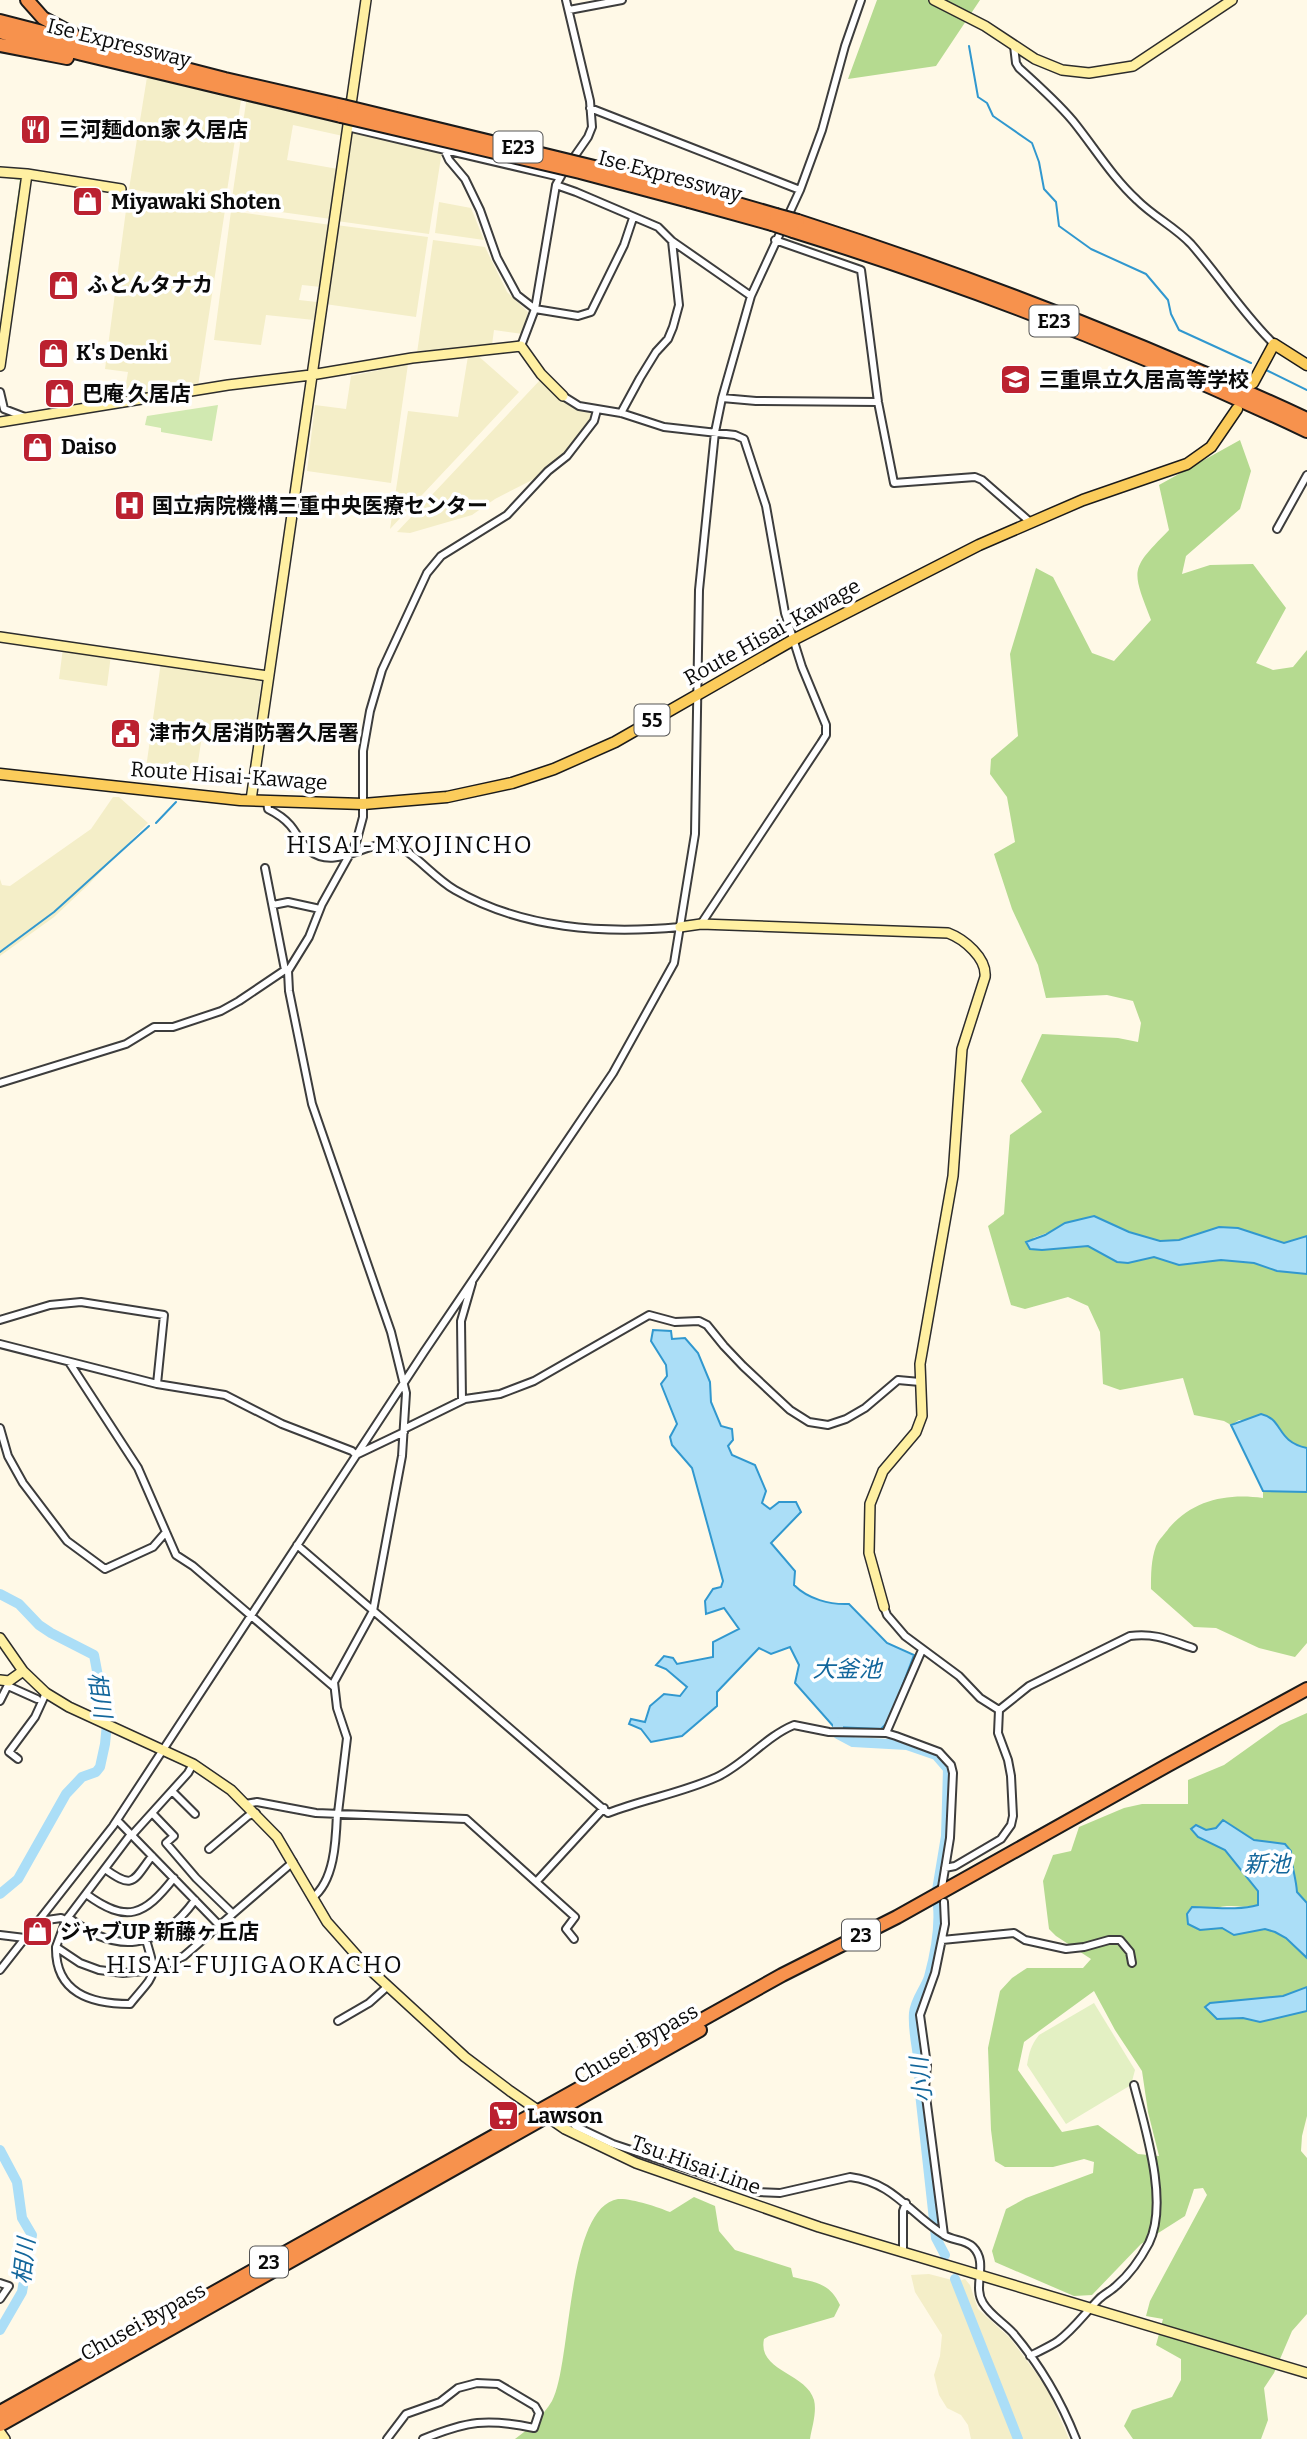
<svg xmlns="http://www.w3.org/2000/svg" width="1307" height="2439" font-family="Bitter,'Noto Sans JP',serif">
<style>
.farmland{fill:#f4eec8}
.green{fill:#d1e9b1}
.forest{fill:#b5da90;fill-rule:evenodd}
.pitch{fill:#e3f0c3}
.water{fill:#abdef7;stroke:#3198cf;stroke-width:2}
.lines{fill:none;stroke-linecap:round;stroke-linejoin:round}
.stream{stroke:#3198cf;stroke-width:2}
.river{stroke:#abdef7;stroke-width:10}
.street-casing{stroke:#3d3d3d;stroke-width:10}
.secondary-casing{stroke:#2c2c2c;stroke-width:12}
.primary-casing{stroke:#1b1b1b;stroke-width:13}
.highway-casing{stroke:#1b1b1b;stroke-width:16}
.street{stroke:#fff;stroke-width:6}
.secondary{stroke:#fff0a2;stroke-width:9}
.primary{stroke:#fbcc5b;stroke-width:10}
.highway{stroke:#f7924d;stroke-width:12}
.highway-bridge-casing{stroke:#1b1b1b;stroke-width:16;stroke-linecap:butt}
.highway-bridge{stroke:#f7924d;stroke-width:12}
.labels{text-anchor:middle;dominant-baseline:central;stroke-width:7;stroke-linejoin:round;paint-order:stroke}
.shield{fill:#fff;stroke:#545454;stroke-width:2}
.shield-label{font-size:19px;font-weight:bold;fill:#0a0a0a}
.street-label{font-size:21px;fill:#0a0a0a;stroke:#fff}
.poi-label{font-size:21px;font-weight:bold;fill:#0a0a0a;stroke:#fff;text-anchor:start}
.water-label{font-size:23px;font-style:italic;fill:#13679c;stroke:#fff}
.quarter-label{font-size:24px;letter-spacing:2px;fill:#0a0a0a;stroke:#fff}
</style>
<rect width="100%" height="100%" fill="#fff9e7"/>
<path class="farmland" d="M147,77L242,94L225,204L129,189Z
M247,96L345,121L343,136L293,125L287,160L338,169L331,219L231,205Z
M350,129L442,151L429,234L337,221Z
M128,195L225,210L198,386L124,396L128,372L105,369Z
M439,202L471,208L484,240L435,233Z
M231,211L331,225L321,287L302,285L299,300L317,302L314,320L266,315L261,345L214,340Z
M336,225L428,237L416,317L325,304Z
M433,240L485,247L507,292L528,312L523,334L494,330L492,345L417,353Z
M476,354L519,392L390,529L408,411L458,417L468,356Z
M408,364L391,483L307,471L315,405L346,409L351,376Z
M541,379L561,399L578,409L593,412L591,421L565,454L536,478L495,499L472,515L410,533L397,532Z
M63,648L111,655L107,686L59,679Z
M161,662L262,677L253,744L202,736L196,775L146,768Z
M113,797H119L148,823L88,885L54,917L0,956V879L2,885L10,886L91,829Z
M929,2274L952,2280L1014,2439H971L968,2425L961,2415L947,2408L939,2395L934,2375L940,2356L942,2335L915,2292L911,2275Z
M965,2279L970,2285L978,2309L1010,2338L1047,2388L1069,2439H1022L959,2281Z"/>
<path class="green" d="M218,405L212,441L161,432V428L145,425L147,416Z"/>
<path class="forest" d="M877,0H980L936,66L848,79Z
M0,173L26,176L9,294L4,293L20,180L0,177Z
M1240,440L1251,471L1240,509L1186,556L1182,574L1210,565L1253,564L1286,608L1256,663L1273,670L1293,667L1307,650V1236L1284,1243L1238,1228L1219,1227L1179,1240L1160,1241L1129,1232L1094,1216L1033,1238L1042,1250L1088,1246L1128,1263L1154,1257L1179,1265L1221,1260L1254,1263L1277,1271L1307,1274V1448C1288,1444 1282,1435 1273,1419L1239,1420L1231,1425L1224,1421L1194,1415L1183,1378L1120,1390L1103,1384L1100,1332L1088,1306L1068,1297L1025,1309L1011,1305L988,1226L1004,1214L1010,1135L1042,1112L1021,1081L1042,1034L1118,1038L1138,1042L1141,1023L1133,1001L1107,995L1046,998L1038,965L1012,909L994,854L1015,842L1007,797L990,774L991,759L1018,736L1010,654L1036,568L1053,577L1092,653L1114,661L1151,620C1131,568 1130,570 1169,530L1159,485Z
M1263,1491L1307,1492V1643L1295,1657L1259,1648L1216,1628L1194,1627L1151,1589C1151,1574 1151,1560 1156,1546C1159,1539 1165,1534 1169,1528C1193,1500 1227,1493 1263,1498Z
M1307,1713V1903L1297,1892C1296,1877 1291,1865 1291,1851L1285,1844L1254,1840L1223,1821L1216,1828L1206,1830L1198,1837L1225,1850L1258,1892V1905C1247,1908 1238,1906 1227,1906C1218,1907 1213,1909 1203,1907L1200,1930L1222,1928L1234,1935L1265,1929L1275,1932L1286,1938L1307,1958V1987L1283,1996L1246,2001L1217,2019L1243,2018L1260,2022L1307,2011V2116L1302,2136L1301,2151L1307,2158V2314L1292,2331L1274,2373L1264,2388L1268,2420L1261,2439H1133L1124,2426L1132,2410L1172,2397L1181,2380V2359L1156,2345L1163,2319L1146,2316L1150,2301L1207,2195L1203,2188L1194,2189L1185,2216L1141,2244L1092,2295L1074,2296L995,2262L992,2251L1006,2209L1026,2198L1093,2173L1094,2162L1084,2159L1053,2167H1005L995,2161L991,2130L988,2048L1000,1991L1012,1978L1027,1968H1083L1091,1959L1056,1936L1049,1929L1043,1881L1053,1855L1071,1851L1079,1827L1124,1808L1142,1804H1188V1780L1224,1765L1280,1725ZM1094,1991L1115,2030L1142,2071L1148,2112L1159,2156L1138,2154L1098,2125L1062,2132L1018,2070L1024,2042Z
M694,2197L715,2206L719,2231L735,2250L791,2268L793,2277C816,2283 829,2282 840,2305L834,2317L769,2336L764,2339C757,2371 807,2373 814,2400C817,2412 812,2427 810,2439H515C529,2429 543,2416 552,2401C572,2364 566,2207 618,2199C631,2198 658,2207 670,2212Z"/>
<path class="pitch" d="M1094,2003L1135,2070L1131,2085L1066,2124L1027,2065C1029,2053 1031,2045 1039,2035Z"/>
<path class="water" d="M1094,1216L1129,1232L1160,1241L1179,1240L1219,1227L1238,1228L1284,1243L1307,1236V1274L1277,1271L1254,1263L1221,1260L1179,1265L1154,1257L1128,1263L1117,1262L1088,1246L1042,1250L1030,1249L1026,1242L1045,1235L1065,1223Z
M653,1330L671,1331L672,1339L685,1338L698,1353L710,1382L711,1402L721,1426L732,1429L733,1440L728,1446L732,1455L755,1465L766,1491L762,1503L770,1509L779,1502H796L801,1512L771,1543L795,1571L794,1585C808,1599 830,1605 849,1604L887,1643L914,1655L889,1721L881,1729L834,1727L795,1683L799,1665L790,1647L771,1654L759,1648L717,1692V1706L682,1736L651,1742L641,1729L629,1724L631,1719L645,1722L650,1706L664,1694L680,1696L687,1687L666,1669L656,1665L664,1656L673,1658L677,1664L713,1657V1642L739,1629L724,1608L706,1614L705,1601L713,1589L721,1587L723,1581L692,1468L672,1445L670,1437L677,1424L661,1384L667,1376L666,1365L651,1341Z
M1261,1414C1284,1419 1275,1441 1307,1448V1492L1263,1491L1231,1425Z
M1223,1820L1254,1840L1285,1844L1291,1851C1291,1865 1296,1877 1297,1892L1307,1903V1958L1286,1938L1275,1932L1265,1929L1234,1935L1222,1928L1200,1930L1188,1924L1187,1914L1192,1907C1214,1907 1237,1911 1258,1905V1891L1225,1850L1198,1837L1191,1829L1196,1825L1206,1830L1216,1828Z
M1307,1987V2011L1260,2022L1243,2018L1217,2019L1205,2007L1210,2003L1283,1996Z"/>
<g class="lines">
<path class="stream" d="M969,46L978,97L987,103L993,116L1032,143L1039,162L1044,189L1056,202L1059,226L1091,249L1146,274L1168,300L1171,314L1179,330L1251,363
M1266,370L1307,390
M156,823L176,802
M0,952L54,912L149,826"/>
<path class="river" d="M0,1594L19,1604L39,1625L51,1633L94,1655L107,1724L105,1744L100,1767L96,1772L82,1777L66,1794L18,1879L0,1894
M838,1722V1734L853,1742L907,1745L936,1755L948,1769L946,1836L937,1890
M938,1906C940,1929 935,1955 929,1977C925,1989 915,2000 914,2013C912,2037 922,2060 919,2084L936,2238L945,2255
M0,2150L17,2182L22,2218L32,2235L22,2292L0,2330
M955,2279L1018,2439"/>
<defs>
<path id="street" d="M566,0L590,101L592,127L588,137L572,160
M569,10L622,0
M1014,46L1016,63L1019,68C1038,85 1057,102 1073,121C1094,147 1112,177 1137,200C1154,217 1175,227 1191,244C1220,277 1243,314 1274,344
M590,108L800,190
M347,127L560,177
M444,149L449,160L465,179L480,210L497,258L517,295L535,309L578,316L591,312L624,245L633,218
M556,185L576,192L658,227L672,241L751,296
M775,240L861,270L878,402L894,483L975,477L982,480L1029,521
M521,346L535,309L556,185L565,169
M0,392L4,409L25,417
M563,396L579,406L621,413L664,427L735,435L744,439L766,506L785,613L802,667L826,725V735L821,743L701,924
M722,398L756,401L878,402
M621,413L640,378L656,352L668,339L673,327L679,305L672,241
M1277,529L1307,475
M267,801L268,809C276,813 284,818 290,825C297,833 301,844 310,851C336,871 367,840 395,844C417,855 433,877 455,890C523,929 603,934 680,927
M265,868L285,970L288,971L289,991L312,1104L391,1332L406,1393L402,1456L373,1611L334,1682L337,1708L347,1738L338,1813
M273,905L288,902L320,909
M288,971L309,937L322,904L356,843L363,817V751L370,711L382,670L427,573L441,556L507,515L548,471L567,456L594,421L597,410
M0,1083L126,1044L154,1027H173L221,1011L239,1001L285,970
M0,1320L50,1305L81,1302L164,1315L157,1384
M0,1344L157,1384L225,1395L282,1424L352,1451L356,1455
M69,1362L138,1468L176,1555L193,1566L334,1687
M462,1400L461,1321L472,1283
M0,1428L8,1456L23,1483L67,1541L105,1569L153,1547L166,1532
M404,1429L465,1399L500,1394L534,1381L649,1315L675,1322L699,1321L707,1325L724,1346L743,1366L790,1410L809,1422L828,1425L846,1419L865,1408L898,1380L920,1382
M358,1454L404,1432
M297,1545L608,1813C644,1799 682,1793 717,1777C745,1764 765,1737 794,1725L829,1732L886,1733L896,1736L939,1752L951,1765L953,1773L950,1838L942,1887
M884,1607L887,1615L905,1636L959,1676L980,1698L999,1710
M8,1686L37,1699
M0,1701L9,1683
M886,1733L922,1650
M18,1759L9,1752L35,1717L46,1693
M172,1791L195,1814
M245,1804L257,1802L316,1813L466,1819L575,1917L566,1929L574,1939
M152,1813L174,1836L166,1843L196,1878L232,1913
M117,1820L219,1925
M131,1834L66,1920L56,1947L80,1963L99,1970L123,1973L155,1970L184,1956L293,1862
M132,1835L188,1773L193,1764
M209,1849L248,1816L256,1813
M945,1868L955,1866L1001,1839L1011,1825L1013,1816L1011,1776L1008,1760L998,1733L999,1710L1029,1686L1130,1636C1156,1633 1169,1640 1193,1648
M105,1869C134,1890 133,1881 152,1856
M537,1881L604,1808
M86,1894C127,1924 144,1916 174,1878
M312,1898C335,1881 336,1839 337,1813
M944,1902L945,1924L935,1973L920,2015L927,2065L925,2089L944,2235
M68,1917C116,1955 159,1950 195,1900
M40,1921L61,1918L66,1920
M0,1935L25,1938
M942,1940L1014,1933L1025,1940L1066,1949L1084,1947L1109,1940H1120L1130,1952L1132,1963
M56,1947C55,1993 91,2004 130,2004C155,1973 158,1979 146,1940
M0,1970L113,1826L424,1352L613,1073L674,963L695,834L699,590L715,432L722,398L751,296L800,190L822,130L845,46L861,0
M338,2021L369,2003L388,1986
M575,2126L613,2144L758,2192L780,2193L850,2177C893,2182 910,2214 944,2235C953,2241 965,2239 973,2247C989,2263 972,2286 983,2303C990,2315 1004,2323 1013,2333C1040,2365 1061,2401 1076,2439
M903,2252V2211L906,2203
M0,2283L9,2286L0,2299
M1030,2356C1039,2351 1049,2347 1058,2341C1074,2329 1085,2313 1099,2299C1104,2294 1111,2291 1116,2286C1129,2275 1141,2258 1149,2243C1169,2202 1145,2128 1134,2085
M387,2439L406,2414L440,2402L458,2388L477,2383L498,2384L535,2406L539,2413L534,2428C487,2418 467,2421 423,2439"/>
<path id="secondary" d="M934,0L985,26L1035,59L1062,70L1089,73L1133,66L1232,0
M0,172L27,174L121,189
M0,366L27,174
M0,422L228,385L311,375L412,358L521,346L541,374L563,396
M0,637L268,676
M251,800L366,0
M680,927L701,924L948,933C964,939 987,958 985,977L962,1049L953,1176L920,1364L922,1416L916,1432L883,1471L870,1504L869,1553L884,1607
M0,1638L23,1671L46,1693L69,1707L193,1764L231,1790L277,1837L327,1922L366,1966L465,2057L510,2091L565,2129L636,2163L819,2227L1307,2373
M0,1680L9,1681L23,1671
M0,2432L5,2439"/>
<path id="primary" d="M1253,383L1274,344L1307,365
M0,774L240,800L363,804L447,797L512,783L554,769L615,742L793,640L979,545L1083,500L1187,464L1211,447L1237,409"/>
<path id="highway" d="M27,0L43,18L73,34
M0,21L225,79L343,106
M0,32L82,54L341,116
M0,45L67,58
M693,191L776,215
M689,201L772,224
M798,221C972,277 1141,342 1307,419
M793,231C969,286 1140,352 1307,431
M0,2412L782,1975L897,1917L1168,1765L1307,1689
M0,2425L700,2030"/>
</defs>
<use href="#street" class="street-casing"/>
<use href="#secondary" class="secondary-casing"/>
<use href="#primary" class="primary-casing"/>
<use href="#highway" class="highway-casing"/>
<use href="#street" class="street"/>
<use href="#secondary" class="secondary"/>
<use href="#primary" class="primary"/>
<use href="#highway" class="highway"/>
<defs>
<path id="highway-bridge" d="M343,106L693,191
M341,116L580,172L689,201
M776,215L798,221
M772,224L793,231"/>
</defs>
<use href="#highway-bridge" class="highway-bridge-casing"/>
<use href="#highway-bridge" class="highway-bridge"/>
</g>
<defs>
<symbol id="restaurant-square" viewBox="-11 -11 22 22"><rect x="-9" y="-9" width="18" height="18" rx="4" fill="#bb2130" stroke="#fff"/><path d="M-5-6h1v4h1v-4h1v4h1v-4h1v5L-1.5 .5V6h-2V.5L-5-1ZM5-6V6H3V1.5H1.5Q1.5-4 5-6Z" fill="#fff"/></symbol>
<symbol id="shop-square" viewBox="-11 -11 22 22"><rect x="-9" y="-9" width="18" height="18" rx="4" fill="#bb2130" stroke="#fff"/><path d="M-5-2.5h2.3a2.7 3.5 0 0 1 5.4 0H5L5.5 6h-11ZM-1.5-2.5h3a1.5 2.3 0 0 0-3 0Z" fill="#fff"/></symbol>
<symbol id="school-square" viewBox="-11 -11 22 22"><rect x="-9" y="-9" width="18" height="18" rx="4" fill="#bb2130" stroke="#fff"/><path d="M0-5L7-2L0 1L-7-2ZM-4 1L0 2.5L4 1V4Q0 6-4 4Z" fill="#fff"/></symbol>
<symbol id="hospital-square" viewBox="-11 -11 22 22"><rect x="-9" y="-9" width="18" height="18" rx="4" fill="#bb2130" stroke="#fff"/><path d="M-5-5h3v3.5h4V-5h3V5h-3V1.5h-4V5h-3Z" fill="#fff"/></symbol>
<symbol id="civic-square" viewBox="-11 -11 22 22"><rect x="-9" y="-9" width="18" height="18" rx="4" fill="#bb2130" stroke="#fff"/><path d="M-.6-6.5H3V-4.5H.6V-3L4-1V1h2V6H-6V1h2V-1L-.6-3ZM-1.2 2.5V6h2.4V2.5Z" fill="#fff"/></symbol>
<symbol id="supermarket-square" viewBox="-11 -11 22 22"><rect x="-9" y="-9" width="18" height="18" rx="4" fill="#bb2130" stroke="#fff"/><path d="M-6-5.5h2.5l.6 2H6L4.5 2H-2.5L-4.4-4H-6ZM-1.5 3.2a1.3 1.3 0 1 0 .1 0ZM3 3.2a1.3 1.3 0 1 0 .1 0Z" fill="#fff"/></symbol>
</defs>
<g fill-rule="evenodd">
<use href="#restaurant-square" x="18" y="112" width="35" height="35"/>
<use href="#shop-square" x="70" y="184" width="35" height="35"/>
<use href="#shop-square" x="46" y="268" width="35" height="35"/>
<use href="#shop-square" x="36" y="336" width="35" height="35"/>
<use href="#school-square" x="998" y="362" width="35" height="35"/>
<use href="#shop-square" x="42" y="376" width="35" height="35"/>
<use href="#shop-square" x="20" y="430" width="35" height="35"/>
<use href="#hospital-square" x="112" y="488" width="35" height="35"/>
<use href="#civic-square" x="108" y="716" width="35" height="35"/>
<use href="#shop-square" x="20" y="1914" width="35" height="35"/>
<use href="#supermarket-square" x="486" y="2098" width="35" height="35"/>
</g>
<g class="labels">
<g class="shield">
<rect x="493.5" y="131.5" width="49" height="31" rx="5"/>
<rect x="1029.5" y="305.5" width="49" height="31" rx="5"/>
<rect x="634.5" y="704.5" width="35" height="31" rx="5"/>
<rect x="842" y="1919.5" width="38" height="31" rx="5"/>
<rect x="250" y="2246.5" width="38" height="31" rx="5"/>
</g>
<g class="shield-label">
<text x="518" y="147">E23</text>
<text x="1054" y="321">E23</text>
<text x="652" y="720">55</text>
<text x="861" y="1935">23</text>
<text x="269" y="2262">23</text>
</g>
<g class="street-label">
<text transform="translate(119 43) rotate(14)">Ise Expressway</text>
<text transform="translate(670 176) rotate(15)">Ise Expressway</text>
<text transform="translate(772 632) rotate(-29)">Route Hisai-Kawage</text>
<text transform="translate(229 776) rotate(4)">Route Hisai-Kawage</text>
<text transform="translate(636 2044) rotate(-30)">Chusei Bypass</text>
<text transform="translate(696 2165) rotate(20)">Tsu Hisai Line</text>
<text transform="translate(143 2322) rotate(-29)">Chusei Bypass</text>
</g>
<g class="poi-label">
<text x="59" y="130">三河麺don家 久居店</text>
<text x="111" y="202">Miyawaki Shoten</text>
<text x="87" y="285">ふとんタナカ</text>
<text x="76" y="353">K's Denki</text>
<text x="1039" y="380">三重県立久居高等学校</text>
<text x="82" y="394">巴庵 久居店</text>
<text x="61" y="447">Daiso</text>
<text x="152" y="506">国立病院機構三重中央医療センター</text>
<text x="149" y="733">津市久居消防署久居署</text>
<text x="60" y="1932">ジャブUP 新藤ヶ丘店</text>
<text x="527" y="2116">Lawson</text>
</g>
<g class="water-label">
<text x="847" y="1669">大釜池</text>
<text transform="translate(100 1695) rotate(81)">相川</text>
<text x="1267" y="1864">新池</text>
<text transform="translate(921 2080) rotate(-96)">小川</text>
<text transform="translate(24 2261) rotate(-84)">相川</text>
</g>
<g class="quarter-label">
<text x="410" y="845">HISAI-MYOJINCHO</text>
<text x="255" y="1965">HISAI-FUJIGAOKACHO</text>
</g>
</g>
</svg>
